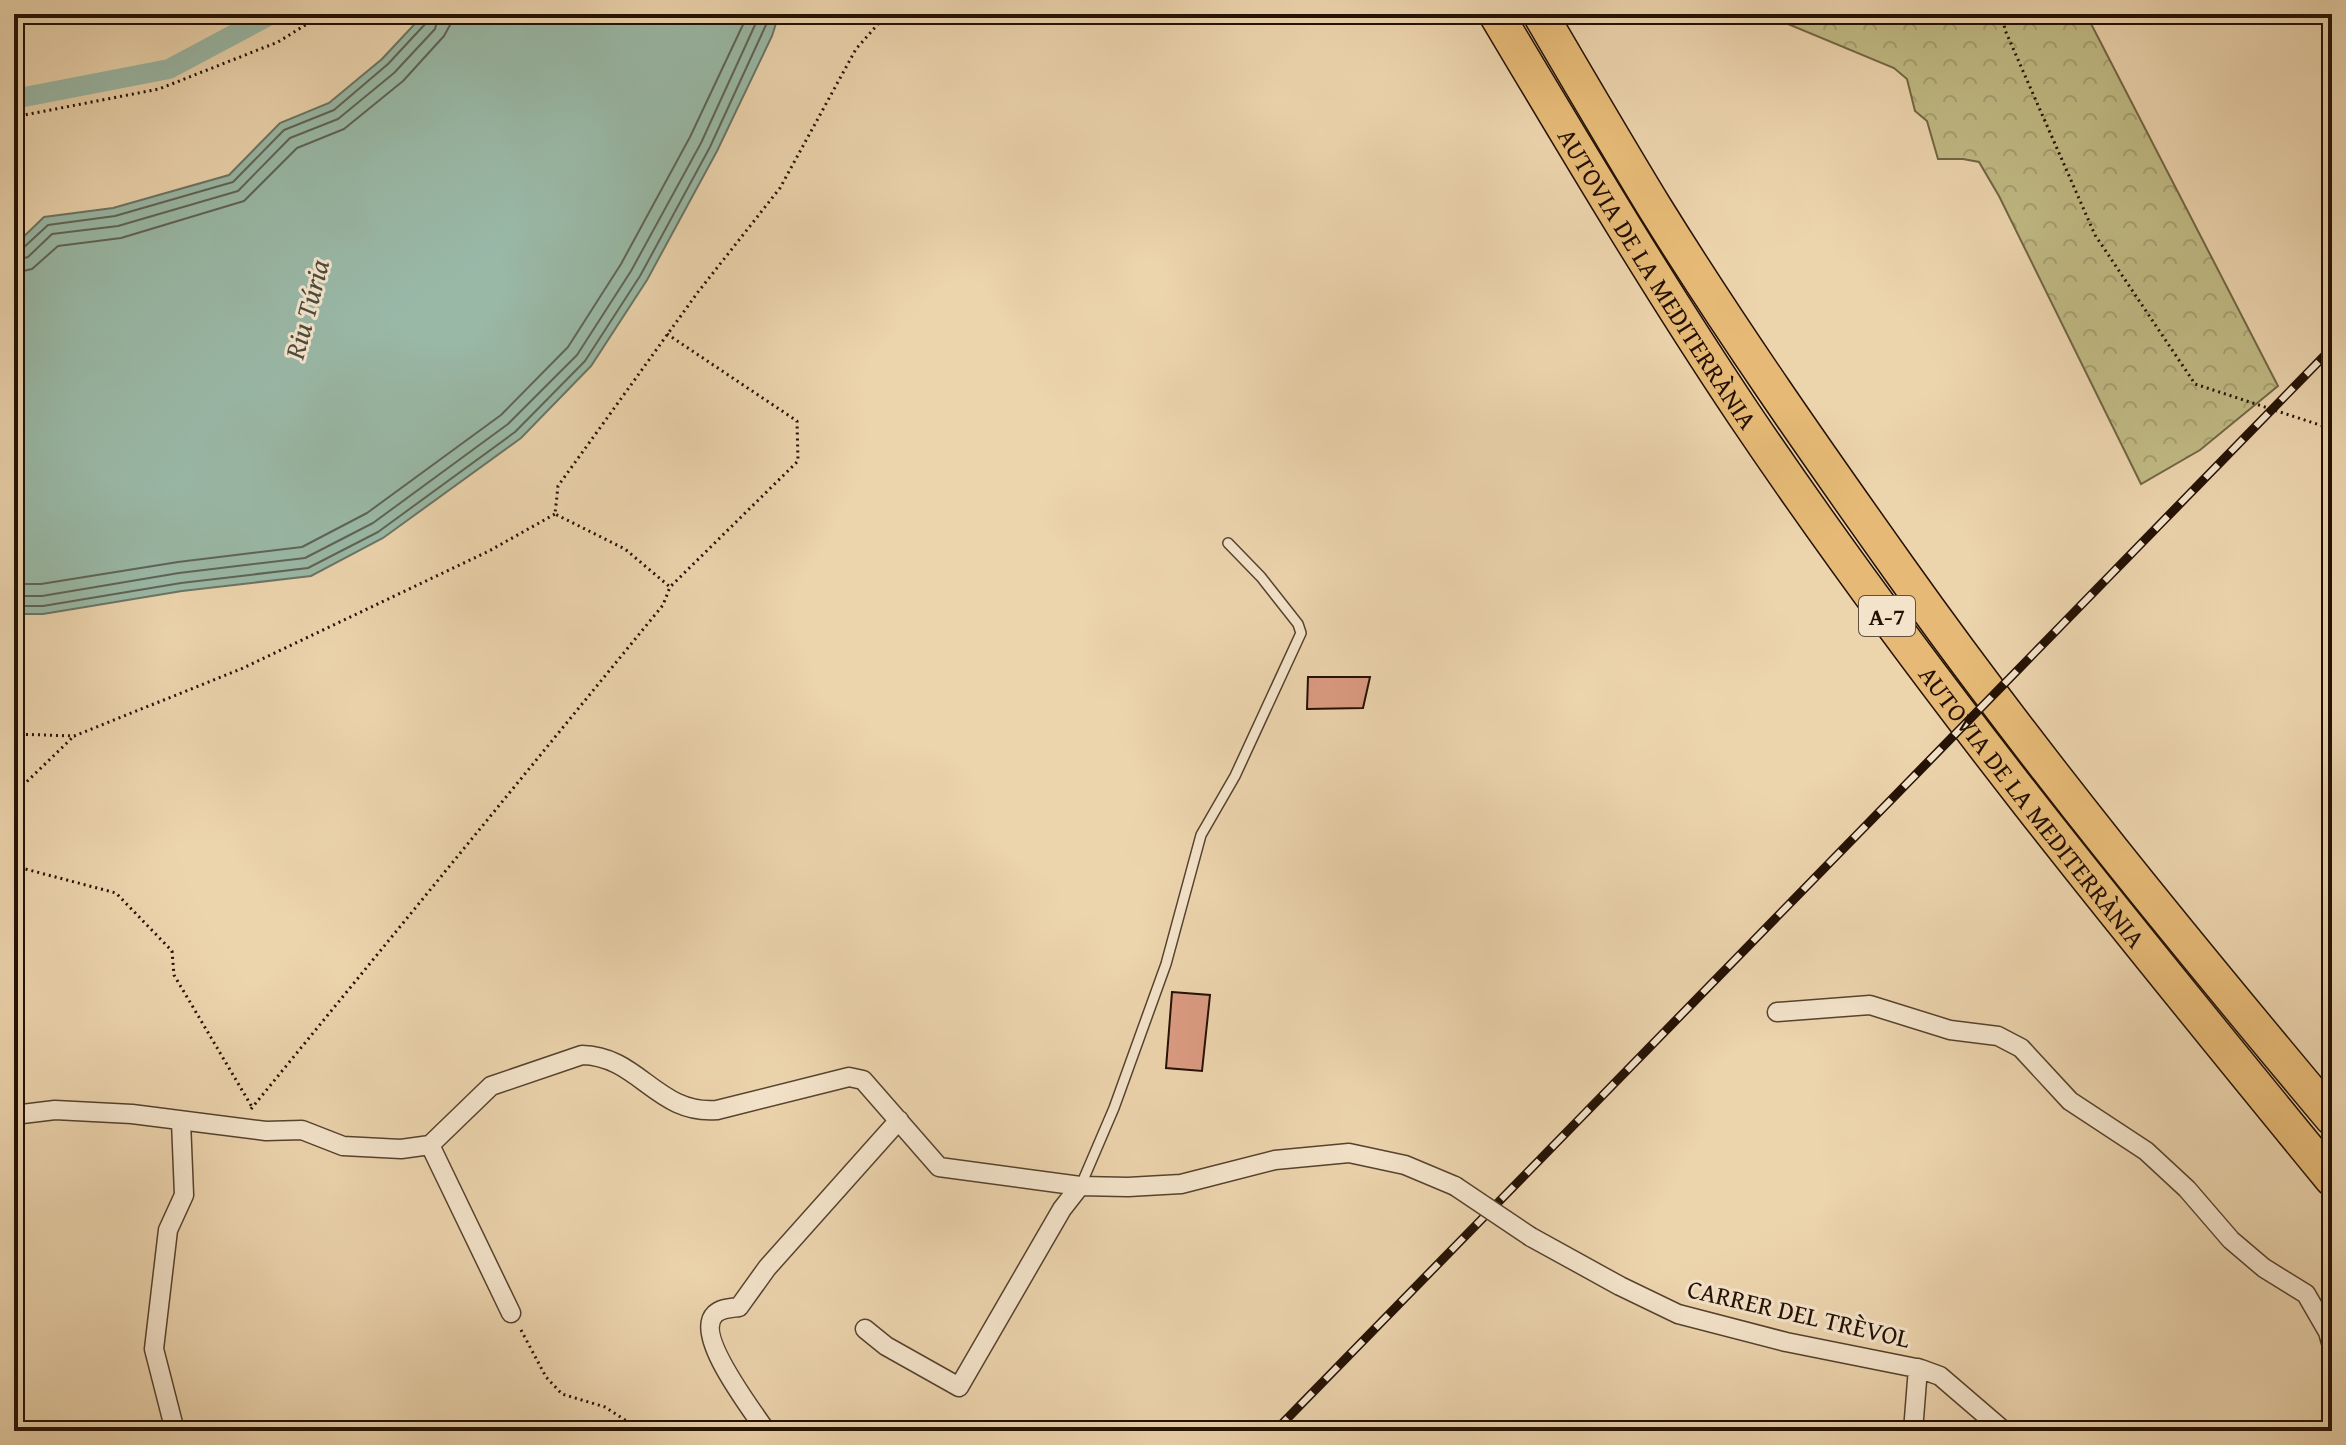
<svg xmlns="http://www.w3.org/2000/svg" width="2346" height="1445" font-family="'Gentium Book Plus',serif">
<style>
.forest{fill:url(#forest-crowns);stroke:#726644;stroke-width:2}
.water{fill:#99b8a6;stroke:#6a7565;stroke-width:2}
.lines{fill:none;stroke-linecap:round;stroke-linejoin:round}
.shore{stroke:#5e6455;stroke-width:2}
.canal{stroke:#99b8a6;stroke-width:20}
.building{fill:#db9b82;stroke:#241104;stroke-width:2}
.lane-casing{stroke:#56422e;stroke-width:12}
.street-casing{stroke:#56422e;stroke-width:21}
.highway-casing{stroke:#241104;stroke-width:37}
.path{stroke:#241104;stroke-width:3;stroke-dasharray:2 4;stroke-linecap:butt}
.lane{stroke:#f3e3ca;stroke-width:9}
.street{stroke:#f3e3ca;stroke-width:18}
.highway{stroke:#e6ba76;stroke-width:34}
.rail-casing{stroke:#241104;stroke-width:9}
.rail{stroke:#f3e3ca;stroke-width:6;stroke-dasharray:18;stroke-linecap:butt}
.street-bridge-casing{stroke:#56422e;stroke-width:21;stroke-linecap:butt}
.street-bridge{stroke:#f3e3ca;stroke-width:18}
.labels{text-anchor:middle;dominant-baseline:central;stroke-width:6;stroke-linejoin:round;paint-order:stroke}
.shield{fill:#f3e3ca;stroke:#62503f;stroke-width:2}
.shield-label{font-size:24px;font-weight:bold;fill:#241104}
.street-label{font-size:26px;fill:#241104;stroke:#f3e3ca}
.water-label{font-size:28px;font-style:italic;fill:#4d4b3d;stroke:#f3e3ca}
</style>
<defs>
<pattern id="forest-crowns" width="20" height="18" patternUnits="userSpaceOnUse" patternTransform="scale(2)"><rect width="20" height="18" fill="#c0ba84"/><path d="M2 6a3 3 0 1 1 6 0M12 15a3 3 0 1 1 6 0" fill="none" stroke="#a59f70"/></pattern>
</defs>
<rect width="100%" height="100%" fill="#ecd4ad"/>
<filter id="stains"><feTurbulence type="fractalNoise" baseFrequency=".0025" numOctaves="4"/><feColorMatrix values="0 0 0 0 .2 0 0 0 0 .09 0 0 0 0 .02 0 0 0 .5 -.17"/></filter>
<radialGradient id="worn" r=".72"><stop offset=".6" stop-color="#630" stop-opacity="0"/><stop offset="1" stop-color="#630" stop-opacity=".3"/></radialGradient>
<path class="forest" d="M1764,14H2086L2278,386L2200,450L2141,484L1999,196L1979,162L1963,159H1938L1927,121L1915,111L1907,79L1894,68Z"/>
<path class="water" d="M424,14H779L772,36L717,151L647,280L591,366L521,438L383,538L311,576L182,591L43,614H14V246L44,217L113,208L229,175L280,123L329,103L382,59Z"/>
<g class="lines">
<path class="shore" d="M14,251L22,249L48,225L115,216L233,182L284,130L334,110L388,64L427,22L429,14
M14,261L28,257L52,234L118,226L238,191L290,138L338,119L394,73L435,29L439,14
M14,273L32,269L58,246L121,238L244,201L297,148L344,129L403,81L444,36L450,25L452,14
M14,584H41L178,562L302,547L367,513L501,415L568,347L621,264L690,137L748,14
M14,596H42L179,573L305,558L373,523L508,424L577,355L631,271L701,143L760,14
M14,606H43L181,583L308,568L378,532L515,432L585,361L640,276L710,147L771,14"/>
<path class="canal" d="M14,99L169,69L272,14"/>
</g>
<path class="building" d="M1308,677H1370L1363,708L1307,709Z
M1172,992L1210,995L1202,1071L1166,1068Z"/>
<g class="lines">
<defs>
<path id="lane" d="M1081,1185L1114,1108L1166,964L1201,835L1235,776L1301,633L1298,624L1261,577L1228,543"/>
<path id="street" d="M1777,1012L1870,1005L1950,1030L1998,1036L2021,1048L2070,1101L2146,1151L2187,1189L2231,1240L2264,1268L2306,1294L2328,1332L2332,1346
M14,1115L55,1110L132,1114L266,1131L302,1130L343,1146L401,1149L430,1145L491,1086L582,1055C639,1056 657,1115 717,1110L849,1077L863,1080L939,1167L1080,1186L1128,1187L1181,1184L1275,1160L1349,1153L1405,1165L1455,1186
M430,1145L511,1313
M1531,1237L1620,1286L1678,1314L1786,1342L1921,1369L1940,1376L2004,1431
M865,1329L886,1346L959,1387L1062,1209L1080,1186
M175,1431L154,1349L168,1230L184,1195L181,1121
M766,1431C753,1411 693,1335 715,1314C721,1308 731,1308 739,1307L767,1268L899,1120
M1913,1431L1918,1368
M2330,1431L2332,1430"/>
<g id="highway">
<path id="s1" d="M1496,14C1576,148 1656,283 1743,413C1923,680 2128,930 2332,1179"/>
<path d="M1540,14C1578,79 1616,144 1655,208C1732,332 1816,452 1900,570C2035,760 2183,940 2332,1118"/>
</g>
</defs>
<use href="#lane" class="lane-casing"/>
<use href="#street" class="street-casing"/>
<use href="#highway" class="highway-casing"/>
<path class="path" d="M2002,14L2005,30L2095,235L2195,384L2332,429
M14,117L159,89L278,42L323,14
M667,334L797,421L798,461L670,587
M14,734L74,736L241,669L489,551L555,514
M14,794L74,736
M14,866L116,893L172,951L174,975L252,1107
M251,1109L663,605L670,587L625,549L555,514L558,486L698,292L780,188L856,49L887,14
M521,1330L546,1377L562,1394L605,1407L642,1431"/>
<use href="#lane" class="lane"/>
<use href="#street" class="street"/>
<use href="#highway" class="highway"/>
<defs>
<path id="rail" d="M1275,1431L2332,348"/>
</defs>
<use href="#rail" class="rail-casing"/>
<use href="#rail" class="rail"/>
<defs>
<path id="street-bridge" d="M1455,1186L1531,1237"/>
</defs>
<use href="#street-bridge" class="street-bridge-casing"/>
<use href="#street-bridge" class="street-bridge"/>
</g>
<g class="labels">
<rect class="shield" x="1859" y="596" width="56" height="40" rx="6"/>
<g class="shield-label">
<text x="1887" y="616">A-7</text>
</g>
<g class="street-label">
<text stroke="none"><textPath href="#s1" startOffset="310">AUTOVIA DE LA MEDITERRÀNIA</textPath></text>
<text stroke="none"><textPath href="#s1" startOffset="958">AUTOVIA DE LA MEDITERRÀNIA</textPath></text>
<text transform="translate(1799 1313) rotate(13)">CARRER DEL TRÈVOL</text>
</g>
<g class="water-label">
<text transform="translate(306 309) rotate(-75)">Riu Túria</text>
</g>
</g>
<rect width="2346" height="1445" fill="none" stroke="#ecd4ad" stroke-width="48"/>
<rect x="16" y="16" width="2314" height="1413" fill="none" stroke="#241104" stroke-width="4"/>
<rect x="24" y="24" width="2298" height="1397" fill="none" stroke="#241104" stroke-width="2"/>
<rect width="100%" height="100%" filter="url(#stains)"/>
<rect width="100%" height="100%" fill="url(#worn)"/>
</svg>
